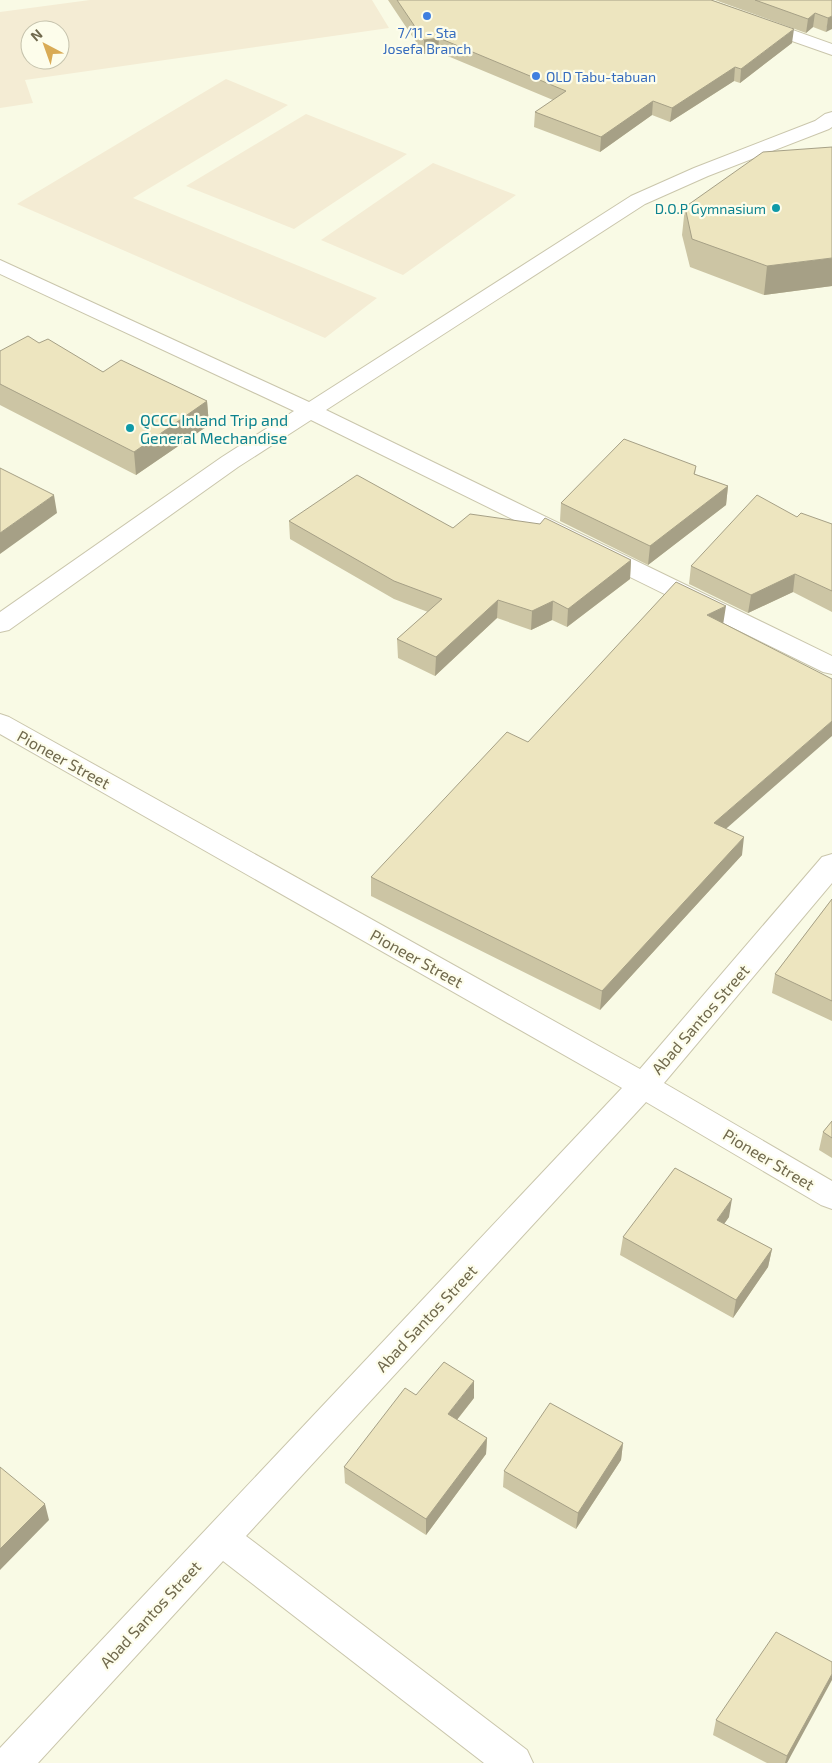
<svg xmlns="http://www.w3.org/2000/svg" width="832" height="1763" font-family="'Exo 2',sans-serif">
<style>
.commercial{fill:#f4ecd4;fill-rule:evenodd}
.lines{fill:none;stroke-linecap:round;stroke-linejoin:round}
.street-casing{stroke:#cac6ac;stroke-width:2}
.street{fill:#fff;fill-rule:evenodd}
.wall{fill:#ccc5a4}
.shaded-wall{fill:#a6a086}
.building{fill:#ede5bf;stroke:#a6a086}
.shop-dot{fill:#3f7fe0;stroke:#fdfdeb;stroke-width:2}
.culture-dot{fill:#0f9aa8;stroke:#fdfdeb;stroke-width:2}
.labels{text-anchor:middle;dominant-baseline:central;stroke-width:4.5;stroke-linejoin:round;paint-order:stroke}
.far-shop-label{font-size:14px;fill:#366cbe;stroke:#fdfdeb}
.far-culture-label{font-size:14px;fill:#0d838f;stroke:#fdfdeb;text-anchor:end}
.culture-label{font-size:16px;fill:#0d838f;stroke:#fdfdeb;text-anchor:start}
.street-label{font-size:16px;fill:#70694d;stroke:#fdfdeb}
</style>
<rect width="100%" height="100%" fill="#f9fae5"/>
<path class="commercial" d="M90,0H372L389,28L25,80L33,103L0,108V12ZM30,30H60V60H30Z
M226,79L288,105L133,198L377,298L325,338L17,204Z
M306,114L407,154L294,229L186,186Z
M433,163L516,195L403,275L321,240Z"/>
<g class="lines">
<defs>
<path id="street" d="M684,0H709L832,44V55L687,4Z
M832,112V127L829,129L708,176L645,204L326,410L832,656V674L823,672L311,420L238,467L9,630L0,632V612L222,457L294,411L0,274V260L309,402L631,196L694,168L815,121L825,114Z
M0,714L9,717L640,1069L822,857L832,854V883L664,1083L832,1181V1209L821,1205L646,1102L246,1536L527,1750L533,1763H484L223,1561L38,1763H0V1748L622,1088L0,734Z"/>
</defs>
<use href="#street" class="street-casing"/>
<use href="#street" class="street"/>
</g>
<path class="wall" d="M388,0H711L792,43L740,83L734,81L670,122L652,115L600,152L534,127L535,112L553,100L438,52L424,54Z
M715,0H832L826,32L813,27L806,33Z
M685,207L832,286L764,295L690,267L682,235Z
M39,343L103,372L207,401L209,425L136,475L0,405V351Z
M696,466L695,474L728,486L726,505L648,565L560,521L561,503Z
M797,517L832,524V612L793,592L748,613L689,584L691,566Z
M289,521L453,528L631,560L630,579L567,627L552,620L531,630L497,618L435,676L398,658L397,639L428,612L394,599L290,539Z
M723,623L726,829L742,855L600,1010L371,896V877L528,742Z
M832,899V1021L772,993L775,974Z
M832,1121V1158L819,1150L823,1132Z
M729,1217L724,1224L772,1249L768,1267L733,1318L620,1255L623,1237Z
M474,1398L457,1420L487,1438L486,1454L426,1535L345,1483L344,1467Z
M623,1443L621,1460L576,1529L503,1487L504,1471Z
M832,1662L787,1763H767L713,1735L716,1720Z"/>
<path class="shaded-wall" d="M815,13L813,27L806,33L808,19Z
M832,16V29L826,32L828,18Z
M794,29L792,43L740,83L741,69Z
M439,38L438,52L424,54V40Z
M735,67L734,81L670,122L672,108Z
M653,101L652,115L600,152L601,137Z
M832,258V286L764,295L767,266Z
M207,401L209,425L136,475L134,452Z
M728,486L726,505L648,565L650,546Z
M54,495L57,513L0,554V533Z
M631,560L630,579L567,627L568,609Z
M795,574L793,592L748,613L751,595Z
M498,600L497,618L435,676L436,657Z
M553,601L552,620L531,630L532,611Z
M726,606L723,625L707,615Z
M832,721V736L711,842L714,823Z
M744,837L742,855L600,1010L602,991Z
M732,1199L729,1217L714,1238L717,1220Z
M772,1249L768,1267L733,1318L736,1300Z
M474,1381V1398L448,1431V1414Z
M487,1438L486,1454L426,1535V1519Z
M623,1443L621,1460L576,1529L578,1513Z
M45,1504L49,1520L0,1570V1549Z
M832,1674V1680L787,1763H785L787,1756Z"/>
<path class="building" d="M397,0H711L794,29L741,69L735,67L672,108L653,101L601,137L535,112L566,91L439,38L424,40Z
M755,0H832V16L828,18L815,13L808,19Z
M832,147V258L767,266L692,239L685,207L763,152Z
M28,336L39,343L48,339L103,372L121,360L207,401L134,452L0,384V351Z
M624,439L696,466L694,474L728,486L650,546L561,503Z
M0,468L54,495L0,533Z
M357,475L453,528L470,514L540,524L545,518L631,560L568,609L553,601L532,611L498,600L436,657L397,639L442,599L394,581L289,521Z
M757,495L797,517L801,513L832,524V591L795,574L751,595L691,566Z
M676,582L726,606L707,615L832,679V721L714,823L744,837L602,991L371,877L507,732L528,742Z
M832,899V1001L775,974Z
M832,1121V1138L823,1132Z
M675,1168L732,1199L717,1220L772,1249L736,1300L623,1237Z
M444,1362L474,1381L448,1414L487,1438L426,1519L344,1467L405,1388L416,1395Z
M550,1403L623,1443L578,1513L504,1471Z
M0,1467L45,1504L0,1549Z
M776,1632L832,1662V1674L787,1756L716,1720Z"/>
<g class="shop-dot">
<circle cx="427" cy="16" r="5"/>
<circle cx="536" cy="76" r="5"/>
</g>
<g class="culture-dot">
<circle cx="776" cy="208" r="5"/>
<circle cx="130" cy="428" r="5"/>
</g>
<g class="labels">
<g class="far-shop-label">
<text x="427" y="32">7/11 - Sta<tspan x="427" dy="16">Josefa Branch</tspan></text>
<text x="546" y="76" text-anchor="start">OLD Tabu-tabuan</text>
</g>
<g class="far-culture-label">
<text x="766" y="208">D.O.P Gymnasium</text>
</g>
<g class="culture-label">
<text x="140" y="419">QCCC Inland Trip and<tspan x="140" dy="18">General Mechandise</tspan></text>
</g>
<g class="street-label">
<text transform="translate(64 759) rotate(29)">Pioneer Street</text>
<text transform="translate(417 958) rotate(29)">Pioneer Street</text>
<text transform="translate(700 1019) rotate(-49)">Abad Santos Street</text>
<text transform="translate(769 1159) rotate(31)">Pioneer Street</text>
<text transform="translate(426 1318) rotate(-47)">Abad Santos Street</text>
<text transform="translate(150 1614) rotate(-47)">Abad Santos Street</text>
</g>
</g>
<g transform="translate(45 45) rotate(319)"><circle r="24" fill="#fdfdeb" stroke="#c5c2ac"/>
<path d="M0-4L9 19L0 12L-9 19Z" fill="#d9ab55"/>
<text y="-8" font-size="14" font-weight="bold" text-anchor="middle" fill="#70694d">N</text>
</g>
</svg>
